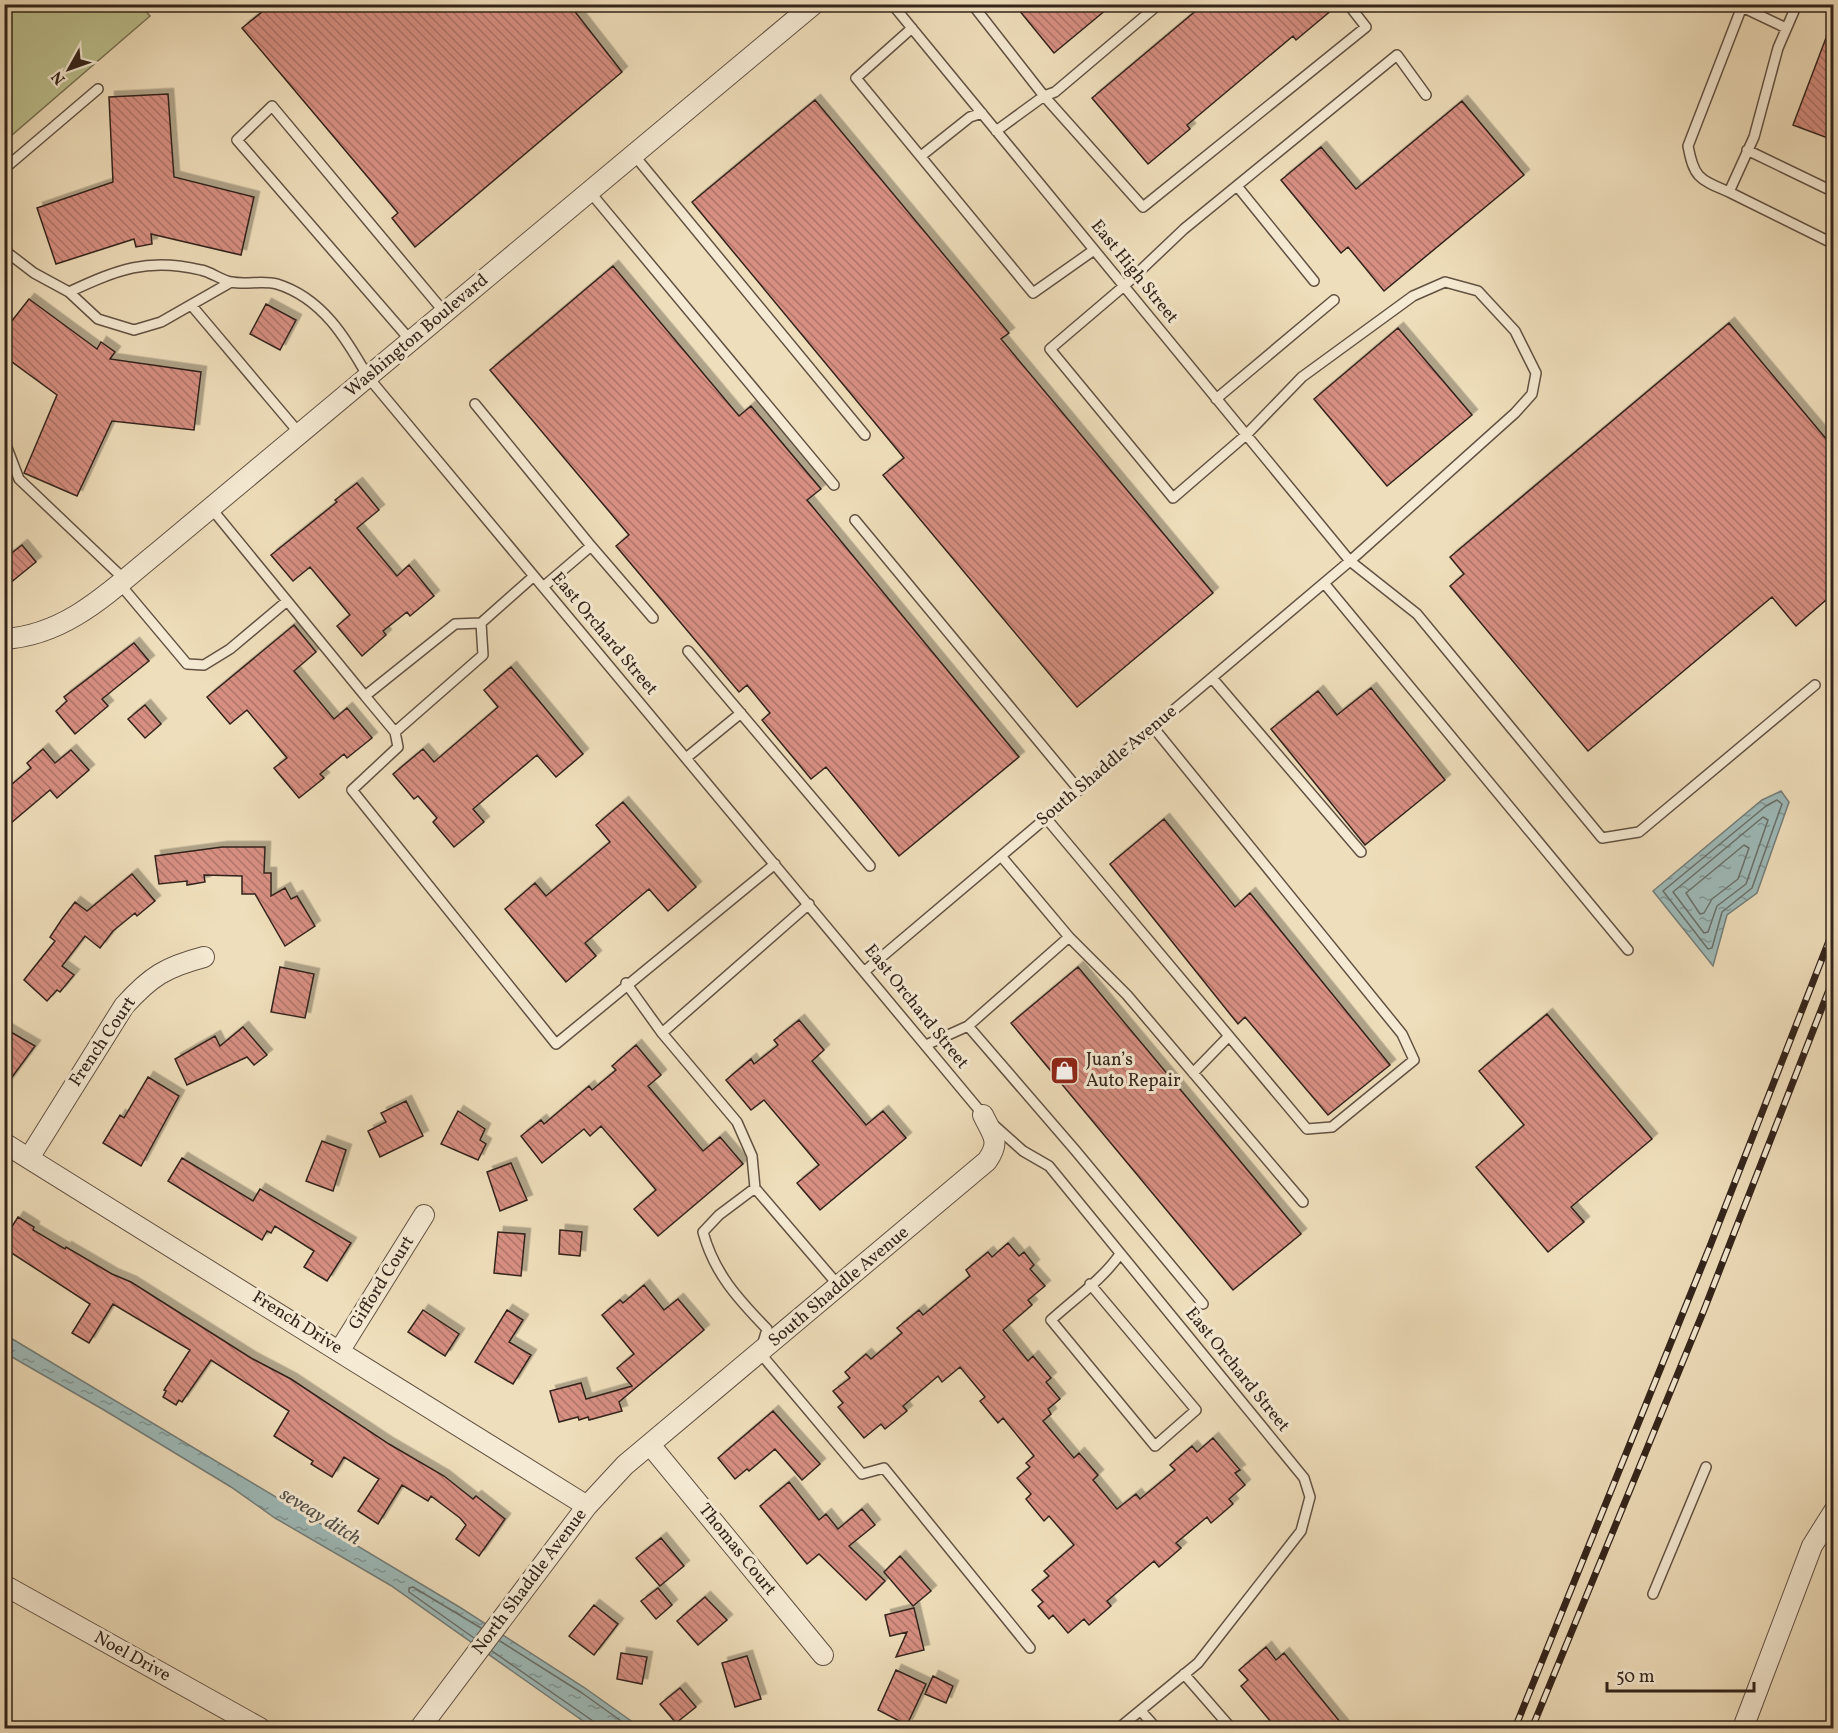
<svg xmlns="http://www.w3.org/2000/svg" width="1838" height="1733" font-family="Vollkorn,serif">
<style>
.green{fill:#bcc08e;stroke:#787254;stroke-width:1.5}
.water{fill:url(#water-ripples);stroke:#737e7a;stroke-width:1.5}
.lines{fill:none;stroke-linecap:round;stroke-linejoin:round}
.shore{stroke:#686f6a;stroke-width:1.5}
.building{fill:url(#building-back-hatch);stroke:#33241b;stroke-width:1.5;filter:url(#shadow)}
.service-casing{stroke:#625243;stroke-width:12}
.minor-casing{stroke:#625243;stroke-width:22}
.service{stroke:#f5ead3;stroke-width:9}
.minor{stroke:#f5ead3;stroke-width:20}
.rail-casing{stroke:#33241b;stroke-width:7}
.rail{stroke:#f5ead3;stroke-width:4.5;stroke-dasharray:14;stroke-linecap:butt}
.labels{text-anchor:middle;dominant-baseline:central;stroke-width:6;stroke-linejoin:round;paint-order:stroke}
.street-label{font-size:18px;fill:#33241b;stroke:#f5ead3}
.poi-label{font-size:18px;fill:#33241b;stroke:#f5ead3;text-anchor:start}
.water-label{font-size:20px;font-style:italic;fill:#53514a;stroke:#f5ead3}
</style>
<defs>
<pattern id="water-ripples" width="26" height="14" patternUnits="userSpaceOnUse" patternTransform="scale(1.5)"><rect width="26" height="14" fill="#9dbab9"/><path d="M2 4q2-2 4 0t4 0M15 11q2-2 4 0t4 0" fill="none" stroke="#819796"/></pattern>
<pattern id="building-back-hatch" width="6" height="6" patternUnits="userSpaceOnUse" patternTransform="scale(1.5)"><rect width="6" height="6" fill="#d78f82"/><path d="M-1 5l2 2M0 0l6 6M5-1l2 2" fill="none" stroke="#af756a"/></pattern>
<filter id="shadow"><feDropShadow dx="5.5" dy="-5.5" stdDeviation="0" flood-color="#0004"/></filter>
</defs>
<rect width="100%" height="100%" fill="#efdebb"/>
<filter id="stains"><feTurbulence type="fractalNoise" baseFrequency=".00333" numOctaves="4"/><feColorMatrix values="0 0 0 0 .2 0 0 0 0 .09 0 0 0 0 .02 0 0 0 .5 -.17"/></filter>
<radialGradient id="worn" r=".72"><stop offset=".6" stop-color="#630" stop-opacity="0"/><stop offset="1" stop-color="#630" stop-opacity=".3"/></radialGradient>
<path class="green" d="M5,4L140,5L150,16L5,141Z"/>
<path class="water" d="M1781,791L1789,802L1757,893L1727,915L1713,966L1653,891L1762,800Z
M4,1334L461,1608L585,1688L641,1728H593L390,1585L275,1518L231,1487L104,1410L5,1353Z"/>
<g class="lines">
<path class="shore" d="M1777,800L1782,804L1752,888L1722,912L1712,948L1708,949L1663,891L1766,806Z
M1763,817L1768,820L1746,884L1717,906L1708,932L1704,933L1673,892Z
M1744,845L1749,848L1738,879L1712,899L1704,913L1700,914L1686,893Z
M474,1638L409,1592V1588L413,1587L481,1628
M500,1641L582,1693L631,1728
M492,1651L593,1721L595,1728"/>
</g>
<path class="building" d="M272,4H569L622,72L415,247L392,218L398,213L242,28Z
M1014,4H1113L1054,53Z
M1204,4H1339L1296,40L1293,36L1187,125L1190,129L1148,164L1092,98Z
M1832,22L1833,23V140L1793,125Z
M168,94L174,177L254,197L241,255L151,234L152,244L136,247L134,239L56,264L37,208L113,182L109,97Z
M815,100L1009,333L1001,339L1213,593L1077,707L883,475L904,458L692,202Z
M1462,101L1524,175L1384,291L1348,247L1341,253L1281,180L1321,147L1356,189Z
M613,266L739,416L751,406L821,489L807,500L1019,757L899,856L826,767L811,779L762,720L770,713L747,685L739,692L616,546L629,535L490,370Z
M29,299L97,349L101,342L115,352L110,359L201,372L194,430L112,421L77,496L24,473L57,395L4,356V331Z
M266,304L296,320L280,350L250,334Z
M1729,323L1833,447V594L1796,626L1772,597L1588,751L1450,586L1464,574L1450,557Z
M1398,328L1472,415L1387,486L1314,399Z
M357,483L379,510L357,528L397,576L409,565L434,596L410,616L407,612L383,631L386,635L362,656L337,626L350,615L310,567L293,581L271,555L337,502L335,500Z
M22,545L36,562L4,588V559Z
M294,625L316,652L294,671L334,719L347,708L372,738L347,758L344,754L320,774L324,778L299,798L274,768L287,758L247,710L230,724L207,697Z
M134,643L149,661L102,699L108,706L75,734L56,711L67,701L64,697Z
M511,667L583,754L556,777L537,755L473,809L484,822L454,847L433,822L437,818L418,796L414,799L393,774L423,749L434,762L498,707L484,690Z
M1371,688L1445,780L1365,845L1271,729L1318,691L1337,715Z
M145,705L161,724L145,738L128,719Z
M43,749L55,763L71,750L89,770L57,798L50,790L4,829V791L31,768L27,763Z
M623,802L696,887L668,911L649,889L585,943L596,956L566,982L505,909L535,883L546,896L610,842L596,825Z
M1164,819L1235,907L1250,893L1390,1065L1328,1115L1245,1017L1238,1024L1110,864Z
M222,847H265L264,873H271V896L285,888L291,899L297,896L315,926L285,946L255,894H242V876L204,875L205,882L187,885V881L159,884L155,856Z
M132,874L155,901L137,916L135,913L113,931L100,948L85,936L62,966L74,975L60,992L57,990L47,1001L24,980L55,941L50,937L62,919L75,902L87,911Z
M280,967L314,974L305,1018L271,1012Z
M1078,967L1301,1234L1233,1290L1011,1023Z
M1547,1014L1652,1139L1571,1207L1584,1222L1548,1252L1476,1167L1524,1125L1479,1071Z
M799,1020L824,1050L812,1061L866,1125L883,1111L906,1138L820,1210L797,1183L819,1165L764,1100L751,1110L726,1080L751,1059L754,1064L778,1045L774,1040Z
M243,1027L267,1055L254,1065L247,1057L187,1085L175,1059L215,1036L220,1046Z
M4,1028L35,1046L4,1088Z
M636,1045L661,1075L648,1086L703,1151L720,1137L743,1164L658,1236L634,1209L656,1190L601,1126L590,1136L584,1129L542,1163L521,1136L541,1120L544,1124L589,1086L592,1090L616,1070L612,1066Z
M148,1077L179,1096L141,1166L103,1143L120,1115L124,1118Z
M406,1101L423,1136L380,1157L368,1131L386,1122L381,1113Z
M458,1111L485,1129L480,1140L486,1144L478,1160L441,1144Z
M322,1141L346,1150L333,1191L306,1181Z
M182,1158L253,1201L260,1189L351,1243L327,1281L304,1267L314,1251L275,1226L271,1233L267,1231L262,1240L168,1181Z
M511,1163L527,1200L500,1211L487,1172Z
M18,1217L34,1227L33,1230L65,1249L66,1247L112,1274L131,1282L251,1358L291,1379L389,1444L444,1476L473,1499L476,1496L505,1519L479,1556L456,1539L466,1525L460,1518L431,1496L428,1501L402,1485L378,1524L358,1511L379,1479L344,1457L332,1477L311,1464L313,1461L274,1436L289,1411L211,1360L182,1402L179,1400L176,1405L163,1397L166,1391L164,1390L190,1350L113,1304L89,1343L72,1333L90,1304L4,1248V1239Z
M560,1230L582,1232L580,1256L559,1254Z
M498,1232L525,1234L521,1276L494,1273Z
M1008,1243L1019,1256L1024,1252L1034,1265L1030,1269L1045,1286L1028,1300L1032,1305L1003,1330L1028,1361L1033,1356L1051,1378L1046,1382L1060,1399L1048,1409L1051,1414L1043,1421L1074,1458L1079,1453L1098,1475L1093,1480L1117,1509L1136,1494L1140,1499L1175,1470L1170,1465L1192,1446L1197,1452L1213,1438L1240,1470L1235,1473L1245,1485L1229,1499L1233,1504L1211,1523L1207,1517L1176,1543L1181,1548L1159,1567L1154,1561L1107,1601L1111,1606L1089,1625L1084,1619L1068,1633L1053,1615L1049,1619L1038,1606L1043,1602L1032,1590L1049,1576L1044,1571L1074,1545L1049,1516L1044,1521L1026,1499L1031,1494L1017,1478L1030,1467L1026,1463L1034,1456L1003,1418L998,1423L980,1401L985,1397L960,1367L942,1382L938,1376L903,1406L907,1411L885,1429L881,1424L864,1438L838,1407L843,1403L833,1391L850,1378L845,1372L866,1354L871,1359L902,1333L897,1328L919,1310L923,1315L970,1276L966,1270L988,1252L992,1257Z
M644,1285L664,1310L678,1299L704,1330L619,1402L622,1411L589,1420L588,1417L579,1420L578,1417L559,1422L550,1391L581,1383L586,1399L632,1386L617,1368L634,1354L602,1315L620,1300L623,1303Z
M423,1310L459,1334L445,1356L408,1332Z
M507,1310L523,1320L509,1342L531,1355L513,1384L475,1362Z
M773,1411L820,1464L802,1480L775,1449L749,1471L747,1469L735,1479L718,1458Z
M789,1482L819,1520L826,1514L838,1529L862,1509L875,1525L849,1546L885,1581L866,1600L819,1554L807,1564L760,1506Z
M661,1538L684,1566L660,1586L636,1558Z
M900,1556L931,1591L913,1606L884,1572Z
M658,1588L672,1605L656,1619L641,1601Z
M705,1597L727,1620L698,1645L677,1621Z
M594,1605L618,1624L594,1655L569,1636Z
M914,1608L924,1650L896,1657L907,1632L890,1636L885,1615Z
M1266,1647L1276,1660L1284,1653L1345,1728H1276L1241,1686L1248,1680L1239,1670Z
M621,1653L647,1657L642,1684L617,1679Z
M747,1656L761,1699L735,1707L722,1663Z
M896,1670L926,1684L907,1725L878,1710Z
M933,1676L953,1686L946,1703L925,1694Z
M680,1688L696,1707L676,1723L660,1704Z"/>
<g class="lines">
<defs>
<path id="service" d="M892,4L1350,561L1417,614L1602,838L1639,832L1815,685
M972,4L1044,96L1143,207L1366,27L1348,4
M1743,4L1688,146C1694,178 1699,179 1729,192L1754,137L1778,48L1797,4
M1742,7L1786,28
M912,28L856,78L1033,293L1094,250
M996,131L1044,96L1055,92L1159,4
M1747,150L1834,192
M634,155L865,435
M921,156L970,117L982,113
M4,169L98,89
M1237,186L1314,281
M590,192L834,485
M1729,192L1834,244
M4,250L34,273L69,292L98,319L134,330L161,322L231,282
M69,292C117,270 147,257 201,270C211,272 221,280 231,282C246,285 263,280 277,284C322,298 346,338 368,377L985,1117
M192,306L300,434
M411,341L237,140L272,106L445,313
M1216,399L1334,300
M475,404L591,546
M4,440L19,479L124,579
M211,508L365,696L455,624L481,623
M855,520L1079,790
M534,576L481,623L483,655L395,732L398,747L352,790L556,1044L775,864
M119,583L187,664L204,665L230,649L287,601
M1324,583L1628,950
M543,587L591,546L653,618
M688,651L870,866
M1212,678L1361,852
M365,696L395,732
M686,758L741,713
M1046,818L1307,1129L1332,1127L1414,1060L1402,1034L1153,727
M1001,856L1069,937
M865,971L1350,561L1515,413L1532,394L1536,373L1515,331L1478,291L1445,282L1413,296L1302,377L1246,435L1173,498L1050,349L1124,286L1184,229L1397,55L1426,95
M626,983L662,1033L737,1122L752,1156L755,1188L719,1215L703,1232C714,1273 738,1299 767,1329L760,1353L862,1474L884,1468L1030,1648
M968,1026L1069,937L1127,995L1303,1202
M662,1033L809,904
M926,1045L968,1026L1075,1150L1203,1304
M1193,1073L1229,1036
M995,1126L1023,1151L1049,1166L1304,1478L1310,1497L1301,1531L1198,1663L1119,1728
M755,1188L839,1286
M1090,1284L1196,1410L1155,1446L1051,1320C1074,1299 1103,1279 1120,1254
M1653,1594L1706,1467
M1184,1674L1231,1728
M1141,1711L1156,1728"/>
<path id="minor" d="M4,639C68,635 111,590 158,552L814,4
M4,1143L587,1506
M29,1158L124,1006C151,976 166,967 204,957
M340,1350L424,1215
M651,1446L823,1655
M4,1585L260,1728
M420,1728L587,1506L625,1465L987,1161C1001,1141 993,1136 983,1115
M1743,1728L1812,1546L1834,1511"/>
</defs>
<use href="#service" class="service-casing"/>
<use href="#minor" class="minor-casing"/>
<use href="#service" class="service"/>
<use href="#minor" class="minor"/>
<defs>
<path id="rail" d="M1515,1728L1710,1246L1834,928
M1532,1728L1704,1310L1834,977"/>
</defs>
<use href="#rail" class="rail-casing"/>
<use href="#rail" class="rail"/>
</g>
<defs>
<symbol id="shop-square" viewBox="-11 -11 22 22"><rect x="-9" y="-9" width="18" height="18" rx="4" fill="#8f2418" stroke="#f5ead3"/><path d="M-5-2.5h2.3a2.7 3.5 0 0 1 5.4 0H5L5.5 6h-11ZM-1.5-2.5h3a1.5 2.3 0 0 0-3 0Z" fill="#fff"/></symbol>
</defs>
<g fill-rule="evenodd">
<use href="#shop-square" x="1048" y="1054" width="33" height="33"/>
</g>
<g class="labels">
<g class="street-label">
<text transform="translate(1134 272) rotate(51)">East High Street</text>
<text transform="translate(417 336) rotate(-40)">Washington Boulevard</text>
<text transform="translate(604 634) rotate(50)">East Orchard Street</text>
<text transform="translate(1107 766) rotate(-40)">South Shaddle Avenue</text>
<text transform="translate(916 1007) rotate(51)">East Orchard Street</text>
<text transform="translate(103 1042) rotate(-56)">French Court</text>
<text transform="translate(382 1283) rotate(-58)">Gifford Court</text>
<text transform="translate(839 1287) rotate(-40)">South Shaddle Avenue</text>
<text transform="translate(297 1323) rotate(32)">French Drive</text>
<text transform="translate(1237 1370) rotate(51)">East Orchard Street</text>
<text transform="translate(737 1550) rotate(51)">Thomas Court</text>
<text transform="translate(530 1582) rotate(-53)">North Shaddle Avenue</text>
<text transform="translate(132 1657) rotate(29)">Noel Drive</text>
</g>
<g class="poi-label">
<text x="1086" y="1060">Juan’s<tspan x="1086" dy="21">Auto Repair</tspan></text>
</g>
<g class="water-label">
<text transform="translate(320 1517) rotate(32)">seveay ditch</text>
</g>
</g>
<rect width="1838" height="1733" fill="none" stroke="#efdebb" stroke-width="24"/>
<rect x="6" y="6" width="1826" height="1721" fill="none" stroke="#33241b" stroke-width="3"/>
<rect x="12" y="12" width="1814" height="1709" fill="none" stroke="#33241b" stroke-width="1.5"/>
<g transform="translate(69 69) rotate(230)" stroke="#f5ead3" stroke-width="4.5" paint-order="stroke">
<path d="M0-4.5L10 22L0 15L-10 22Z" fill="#33241b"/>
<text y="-9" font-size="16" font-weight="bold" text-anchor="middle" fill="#33241b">N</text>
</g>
<path d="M1607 1682v9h147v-9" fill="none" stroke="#33241b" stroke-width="3"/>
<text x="1616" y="1682" font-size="18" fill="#33241b" stroke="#f5ead3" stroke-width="4.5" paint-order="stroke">50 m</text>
<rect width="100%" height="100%" filter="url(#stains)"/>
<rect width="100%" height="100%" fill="url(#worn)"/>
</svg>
